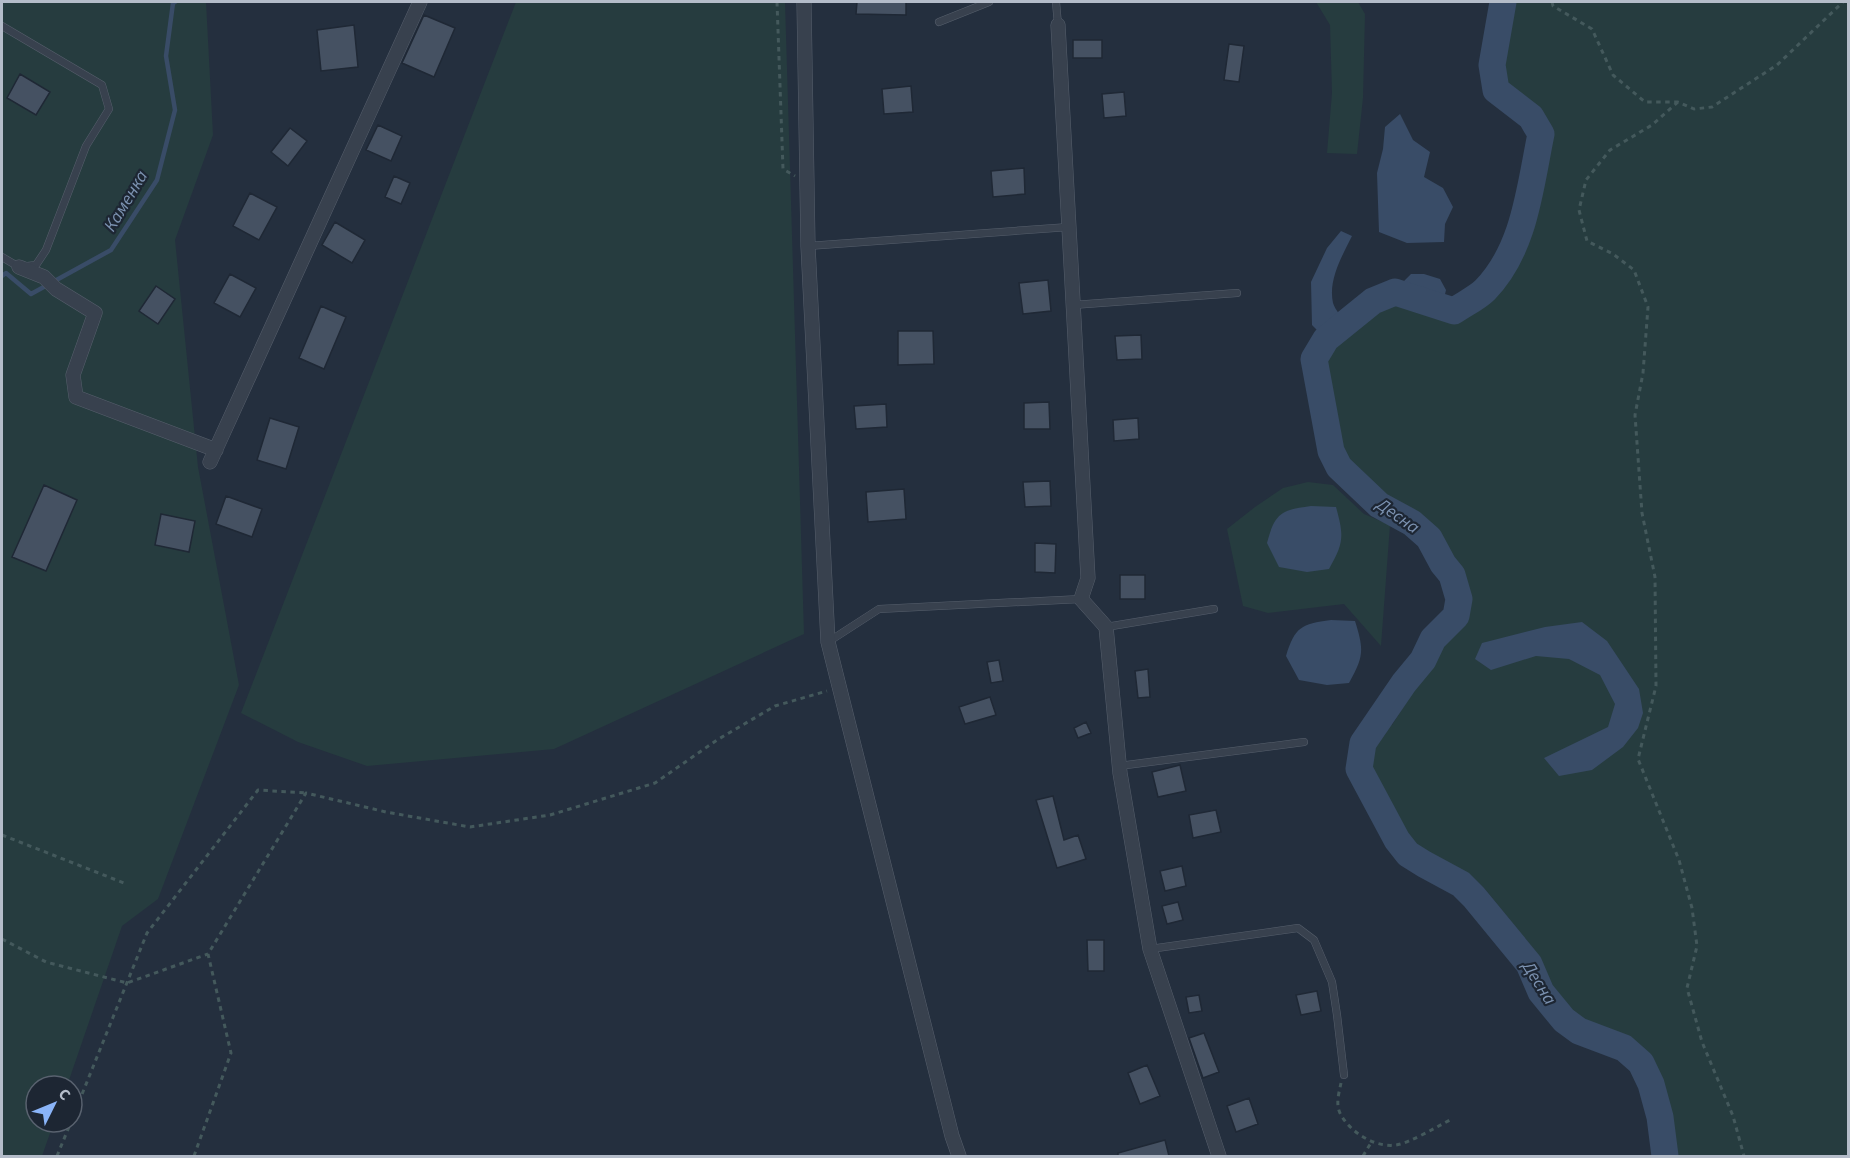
<svg xmlns="http://www.w3.org/2000/svg" width="1850" height="1158" font-family="'Source Sans 3',sans-serif">
<style>
.green{fill:#263c3f}
.water{fill:#394c67}
.lines{fill:none;stroke-linecap:round;stroke-linejoin:round}
.stream{stroke:#394c67;stroke-width:4.5}
.river{stroke:#394c67;stroke-width:27}
.building{fill:#455162;stroke:#1f2835;stroke-width:1.5}
.lane-casing{stroke:#565f6c;stroke-width:8}
.street-casing{stroke:#565f6c;stroke-width:15}
.path{stroke:#44595c;stroke-width:3;stroke-dasharray:4.5 4.5;stroke-linecap:butt}
.lane{stroke:#38414e;stroke-width:7}
.street{stroke:#38414e;stroke-width:14}
.labels{text-anchor:middle;dominant-baseline:central;stroke-width:4.5;stroke-linejoin:round;paint-order:stroke}
.water-label{font-size:18px;font-style:italic;fill:#7c92b1;stroke:#1d2633}
</style>
<rect width="100%" height="100%" fill="#242f3e"/>
<path class="green" d="M2,2H206L213,135L175,240L198,467L239,685L158,899L122,926L67,1086H36V1122H54L42,1156H2Z
M516,2H785L804,634L554,749L367,766L298,742L241,713Z
M1316,2H1358L1365,14L1363,98L1357,154L1327,153L1332,93L1330,25Z
M1515,2H1848V1156H1677L1672,1114L1662,1079L1651,1055L1630,1038L1585,1020L1573,1011L1552,985L1540,957L1484,888L1469,874L1416,845L1407,833L1372,767L1375,748L1386,733L1373,730L1379,722L1392,725L1414,690L1433,667L1443,646L1467,622L1472,599L1463,569L1453,557L1439,530L1420,513L1386,495L1349,459L1343,447L1327,362L1336,347L1379,312L1396,305L1456,324C1468,316 1485,309 1494,298C1537,252 1542,190 1554,132L1540,108L1507,83L1504,65Z
M1308,482L1333,485L1364,514L1390,525L1381,646L1344,604L1268,613L1243,606L1227,529L1255,507L1283,488Z"/>
<path class="water" d="M1400,114L1413,140L1430,152L1424,177L1443,188L1453,207L1445,224L1444,242L1407,243L1379,232L1377,173L1383,149L1385,127Z
M1341,231L1352,236C1342,256 1328,280 1333,303C1335,310 1342,317 1346,323L1326,339L1312,325L1311,282L1327,248Z
M1411,274H1424L1440,279L1446,290L1442,307L1398,293L1404,281Z
M1311,506L1336,507C1344,536 1344,543 1329,569L1307,572L1279,567L1267,543C1275,513 1281,510 1311,506Z
M1331,620L1355,621C1364,650 1364,656 1349,683L1327,685L1299,680L1286,656C1295,627 1301,624 1331,620Z
M1582,622L1607,641L1639,689L1643,713L1638,728L1623,747L1592,770L1559,776L1544,758L1608,727L1615,704L1600,675L1569,659L1536,656L1491,670L1475,659L1482,643L1545,627Z"/>
<g class="lines">
<path class="stream" d="M2,276L6,273L31,294L111,250L157,180L175,110L166,56L173,3L175,2"/>
<path class="river" d="M1503,2L1492,65L1496,90L1531,117L1541,134C1530,187 1525,249 1485,290C1477,298 1464,304 1454,311L1395,292L1373,301L1326,339L1314,359L1331,451L1339,467L1379,505L1412,523L1429,538L1443,564L1452,575L1459,599L1456,616L1433,639L1423,660L1404,683L1363,743L1359,769L1397,840L1408,854L1424,864L1461,884L1474,897L1529,964L1541,992L1564,1020L1579,1031L1624,1048L1641,1063L1651,1084L1660,1117L1665,1156"/>
</g>
<path class="building" d="M857,2H906V15L856,14Z
M424,15L455,28L434,77L402,63Z
M354,25L358,67L321,71L317,30Z
M1073,40H1102V58H1073Z
M1229,44L1244,46L1239,82L1224,80Z
M20,74L50,92L36,115L7,98Z
M911,86L913,112L884,114L882,89Z
M1124,92L1126,116L1104,118L1102,94Z
M378,125L402,136L391,161L366,150Z
M290,128L307,141L288,166L271,152Z
M1024,168L1025,194L993,197L991,171Z
M394,176L410,183L401,204L385,197Z
M250,193L277,207L259,240L233,226Z
M335,222L365,240L352,263L322,245Z
M230,274L256,288L240,317L214,303Z
M1048,280L1051,311L1023,314L1019,283Z
M156,286L175,299L158,324L139,311Z
M321,306L346,317L324,369L299,358Z
M898,331H933L934,364L898,365Z
M1141,335L1142,359L1117,360L1115,336Z
M1049,402L1050,429H1024V403Z
M886,404L887,427L856,429L854,406Z
M270,418L299,427L286,469L257,460Z
M1138,418L1139,439L1114,441L1113,420Z
M1050,481L1051,506L1025,507L1023,482Z
M44,485L77,500L46,571L12,557Z
M904,489L906,519L868,522L866,492Z
M226,496L262,509L252,537L216,524Z
M161,514L195,521L189,552L155,545Z
M1035,543L1056,544L1055,573L1035,572Z
M1120,575H1145V599H1120Z
M999,660L1003,681L991,683L987,662Z
M1148,669L1150,697L1138,698L1135,671Z
M990,697L996,715L965,724L959,707Z
M1086,722L1091,733L1078,738L1074,728Z
M1180,765L1186,791L1158,797L1152,772Z
M1053,796L1064,840L1078,835L1086,859L1057,868L1036,800Z
M1216,810L1221,832L1193,838L1189,815Z
M1182,866L1186,886L1165,891L1160,871Z
M1178,902L1183,920L1167,924L1162,906Z
M1087,940H1104V971H1088Z
M1317,991L1321,1011L1301,1015L1296,995Z
M1199,995L1202,1011L1189,1013L1186,997Z
M1204,1033L1219,1072L1203,1078L1189,1038Z
M1147,1065L1160,1096L1140,1104L1128,1073Z
M1249,1098L1258,1124L1236,1132L1227,1106Z
M1165,1140L1169,1156H1118V1153Z"/>
<g class="lines">
<defs>
<path id="lane" d="M1056,2L1058,25
M939,22L989,2
M2,26L102,85L109,109L86,146L46,250L36,265L19,267L2,257
M808,246L1069,227
M1073,305L1237,293
M1106,627L1214,609
M828,642L879,609L1081,599
M1119,766L1304,742
M1150,949L1298,928L1314,940L1332,982L1337,1015L1344,1075"/>
<path id="street" d="M804,2L808,246L828,642L952,1136L959,1156
M1058,25L1088,578L1081,599L1106,627L1120,773L1150,949L1219,1156
M19,267L44,277L56,289L95,313L73,375L76,397L216,450
M210,462L420,2"/>
</defs>
<use href="#lane" class="lane-casing"/>
<use href="#street" class="street-casing"/>
<path class="path" d="M777,2L783,169L795,176
M1552,2L1553,6L1592,29L1613,75L1645,102H1678L1694,109L1712,107L1777,65L1843,2
M1678,102L1652,125L1610,150L1586,180L1579,210L1587,241L1613,254L1634,270L1648,307L1643,373L1635,415L1642,513L1655,577L1656,686L1638,759L1679,860L1692,908L1697,946L1687,988L1702,1042L1733,1116L1744,1156
M2,835L124,883
M2,939L46,962L127,983L208,954
M1341,1083C1339,1093 1335,1105 1341,1115C1351,1133 1376,1148 1396,1145C1410,1143 1438,1126 1452,1119
M72,1119L147,933L258,790L306,793
M57,1156L71,1122
M194,1156L231,1053L208,954L306,793L386,812L470,827L550,815L655,783L717,740L775,706L827,691
M1363,1156L1372,1141"/>
<use href="#lane" class="lane"/>
<use href="#street" class="street"/>
</g>
<g class="labels">
<g class="water-label">
<text transform="translate(126 201) rotate(-59)">Каменка</text>
<text transform="translate(1398 516) rotate(35)">Десна</text>
<text transform="translate(1539 983) rotate(58)">Десна</text>
</g>
</g>
<rect width="1850" height="1158" fill="none" stroke="#b4bcc9" stroke-width="6"/>
<g transform="translate(54 1104) rotate(47)"><circle r="28" fill="#1d2633" stroke="#59626f" stroke-width="1.5"/>
<path d="M0-4.5L10 22L0 15L-10 22Z" fill="#8ab4f8"/>
<text y="-9" font-size="16" font-weight="bold" text-anchor="middle" fill="#b4bcc9">С</text>
</g>
</svg>
